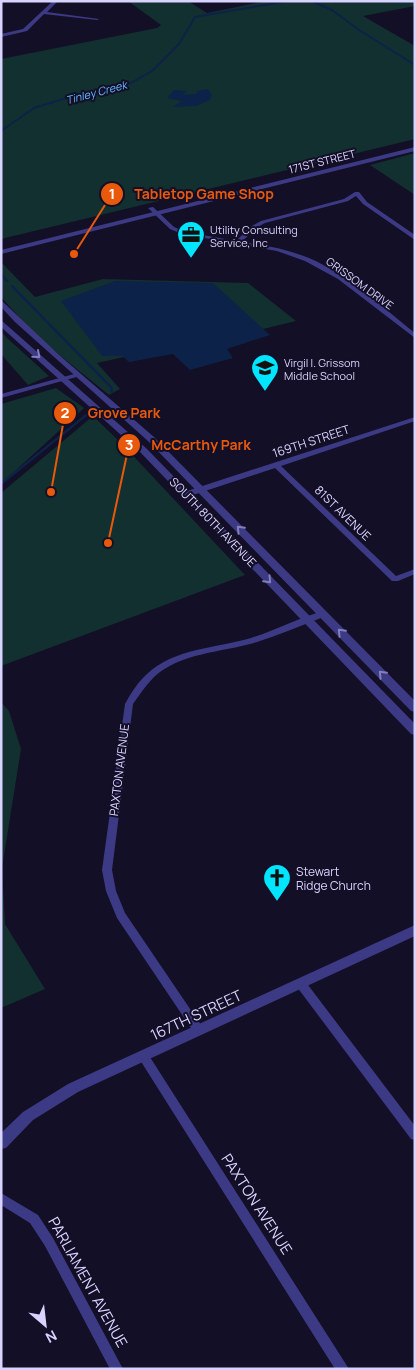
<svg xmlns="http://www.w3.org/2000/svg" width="416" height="1370" font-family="Manrope,sans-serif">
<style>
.green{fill:#12302f}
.water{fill:#0c2248}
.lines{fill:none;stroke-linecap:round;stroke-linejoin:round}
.stream-far1{stroke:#0c2248;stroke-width:2}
.stream{stroke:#0c2248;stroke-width:2.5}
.minor{fill:#3d3a85;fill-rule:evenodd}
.tertiary{fill:#3d3a85;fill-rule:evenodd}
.oneway{stroke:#837fbc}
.labels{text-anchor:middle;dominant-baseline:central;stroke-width:4;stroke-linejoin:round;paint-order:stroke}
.far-water-label{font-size:11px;font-style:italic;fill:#62b6ff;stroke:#130f26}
.far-street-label{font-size:11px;fill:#d9d4ff;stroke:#130f26}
.far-poi-label{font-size:11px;fill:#d9d4ff;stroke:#130f26;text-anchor:start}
.street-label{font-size:12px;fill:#d9d4ff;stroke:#130f26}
.poi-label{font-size:12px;fill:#d9d4ff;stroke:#130f26;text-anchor:start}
.near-street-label{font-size:15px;fill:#d9d4ff;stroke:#130f26}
.leader{fill:none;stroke:#e8590c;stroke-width:2}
.callout-dot{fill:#e8590c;stroke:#130f26;stroke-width:2}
.mark-label{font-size:15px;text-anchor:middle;font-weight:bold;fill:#fff}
.callout-label{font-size:14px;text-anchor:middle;font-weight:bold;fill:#e8590c;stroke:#130f26;stroke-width:4;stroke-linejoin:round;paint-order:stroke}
</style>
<rect width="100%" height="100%" fill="#130f26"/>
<path class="green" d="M128,1H188L207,13L266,1H415V6L363,16L415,46V139L1,239V59L157,28L161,25Z
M415,153V195L370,165Z
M1,262L35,297L103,279L248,283L296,321L129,362L124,357L97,363L120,389L109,395L36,336L1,297Z
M1,331L6,337L49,376L28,385L1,354Z
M56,388L84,408L1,484V404Z
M93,416L123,445L245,575L1,666V493Z
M1,702L9,711L21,749L2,868L5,924L45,989L1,1008Z"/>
<path class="water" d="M208,89L212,95L210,100L196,106L173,107L182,101L167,98L174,90L187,91L183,95L196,94L197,91Z
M115,281L213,283L270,335L227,349L233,358L190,370L173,354L129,362L124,356H102L61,301Z"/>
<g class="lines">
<path class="stream-far1" d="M311,1L332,10L359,30L415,65
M1,131L34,108L63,99L129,84L152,71L179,44L195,17L288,1"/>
<path class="stream" d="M1,274L7,281
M12,286L111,387L112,392
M1,484L90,412"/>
<path class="minor" d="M53,1H58L47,12L99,19L97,20L44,14L27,31L1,37V34L23,29Z
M355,192H359L367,202L415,235V240L363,204L356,196L348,201L265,223L254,229L242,242C265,245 287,249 309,258C348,275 381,306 415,333V338L338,279L305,261L277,251L182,234L170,229L148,208L153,207L174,227L186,232L236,241L250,227L261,221L344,199Z
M78,373L81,375L80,376L1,398V394Z
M415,417V421L281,466L396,576L415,569V574L398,581H392L275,468L190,496H187L183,494L184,492Z
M323,611L327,614L326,616C302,625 279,635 254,643C222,652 180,653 154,677C146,685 140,694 133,704L112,870L116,891L125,913L203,1028L204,1031L203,1034L199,1035L195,1034L117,918L106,891L102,870L125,704C131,693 138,682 147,674C174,648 218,648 251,638C276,630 299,618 323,611Z
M301,980L305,981L415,1126V1140L411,1139L297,987L296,984L297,981Z
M144,1052L148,1054L349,1369H335L140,1060L139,1057L140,1054Z
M1,1193L38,1215L53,1238L123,1369H110L45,1246L30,1223L1,1205Z"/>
<path class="tertiary" d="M415,147V151L1,254V250Z
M1,300L58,354L154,437L415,701V712L411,711L148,441L15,322L1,307Z
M1,320L147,449L415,724V735L411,734L141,453L1,327Z
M415,925V936L78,1092L33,1120L6,1148L1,1149V1133L23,1112L68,1084Z"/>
</g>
<defs><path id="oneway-chevron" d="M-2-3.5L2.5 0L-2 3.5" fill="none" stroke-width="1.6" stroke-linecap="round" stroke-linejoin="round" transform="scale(1.25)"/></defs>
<g class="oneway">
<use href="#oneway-chevron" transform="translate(37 355) rotate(41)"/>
<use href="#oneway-chevron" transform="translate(240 529) rotate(-134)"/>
<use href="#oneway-chevron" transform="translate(268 580) rotate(47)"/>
<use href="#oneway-chevron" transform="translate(341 632) rotate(-134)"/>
<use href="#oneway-chevron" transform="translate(382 674) rotate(-134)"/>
</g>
<defs>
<symbol id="office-pin" viewBox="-11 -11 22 30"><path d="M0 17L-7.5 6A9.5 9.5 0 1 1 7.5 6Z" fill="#00e5ff" stroke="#130f26"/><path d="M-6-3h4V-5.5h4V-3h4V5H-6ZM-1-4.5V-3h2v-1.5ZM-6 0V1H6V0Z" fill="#111"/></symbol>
<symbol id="school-pin" viewBox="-11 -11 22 30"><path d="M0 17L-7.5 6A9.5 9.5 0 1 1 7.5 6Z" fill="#00e5ff" stroke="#130f26"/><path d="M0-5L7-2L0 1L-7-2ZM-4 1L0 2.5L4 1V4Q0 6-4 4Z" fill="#111"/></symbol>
<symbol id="church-pin" viewBox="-11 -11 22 30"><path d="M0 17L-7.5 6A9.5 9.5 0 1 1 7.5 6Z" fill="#00e5ff" stroke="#130f26"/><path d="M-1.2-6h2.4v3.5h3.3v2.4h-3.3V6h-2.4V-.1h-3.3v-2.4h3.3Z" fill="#111"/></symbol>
</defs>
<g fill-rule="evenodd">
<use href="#office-pin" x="175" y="219" width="32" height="43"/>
<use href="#school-pin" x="249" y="352" width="32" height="43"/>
<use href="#church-pin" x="261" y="862" width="32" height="43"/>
</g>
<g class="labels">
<g class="far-water-label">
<text transform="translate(96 92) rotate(-15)">Tinley Creek</text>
</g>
<g class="far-street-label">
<text transform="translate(322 161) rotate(-14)">171ST STREET</text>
<text transform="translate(360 283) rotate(36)">GRISSOM DRIVE</text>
</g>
<g class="far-poi-label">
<text x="210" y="229">Utility Consulting<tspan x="210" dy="13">Service, Inc</tspan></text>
<text x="284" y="362">Virgil I. Grissom<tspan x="284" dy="13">Middle School</tspan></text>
</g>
<g class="street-label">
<text transform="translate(311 441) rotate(-18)">169TH STREET</text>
<text transform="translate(343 513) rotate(44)">81ST AVENUE</text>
<text transform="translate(213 522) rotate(46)">SOUTH 80TH AVENUE</text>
<text transform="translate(119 770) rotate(-83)">PAXTON AVENUE</text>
</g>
<g class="poi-label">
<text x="296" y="871">Stewart<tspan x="296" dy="14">Ridge Church</tspan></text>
</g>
<g class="near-street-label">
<text transform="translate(196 1015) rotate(-25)">167TH STREET</text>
<text transform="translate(257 1204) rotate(57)">PAXTON AVENUE</text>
<text transform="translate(88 1282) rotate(61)">PARLIAMENT AVENUE</text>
</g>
</g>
<path class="leader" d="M74 254L112 194M51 492L65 413M108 543L129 445"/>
<g class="callout-dot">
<circle cx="74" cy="254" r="5"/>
<circle cx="51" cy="492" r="5"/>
<circle cx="108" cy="543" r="5"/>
<circle cx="112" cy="194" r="12"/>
<circle cx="65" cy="413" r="12"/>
<circle cx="129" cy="445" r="12"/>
</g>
<g class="mark-label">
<text x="112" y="199">1</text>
<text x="65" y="418">2</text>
<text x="129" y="450">3</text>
</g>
<g class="callout-label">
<text x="204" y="199">Tabletop Game Shop</text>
<text x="124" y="418">Grove Park</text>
<text x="201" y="450">McCarthy Park</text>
</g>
<rect width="416" height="1370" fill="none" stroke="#d9d4ff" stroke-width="5"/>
<g transform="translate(45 1325) rotate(152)" stroke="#130f26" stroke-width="4" paint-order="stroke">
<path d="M0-4L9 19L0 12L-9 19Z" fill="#d9d4ff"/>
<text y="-8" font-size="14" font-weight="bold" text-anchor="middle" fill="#d9d4ff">N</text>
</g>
</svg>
